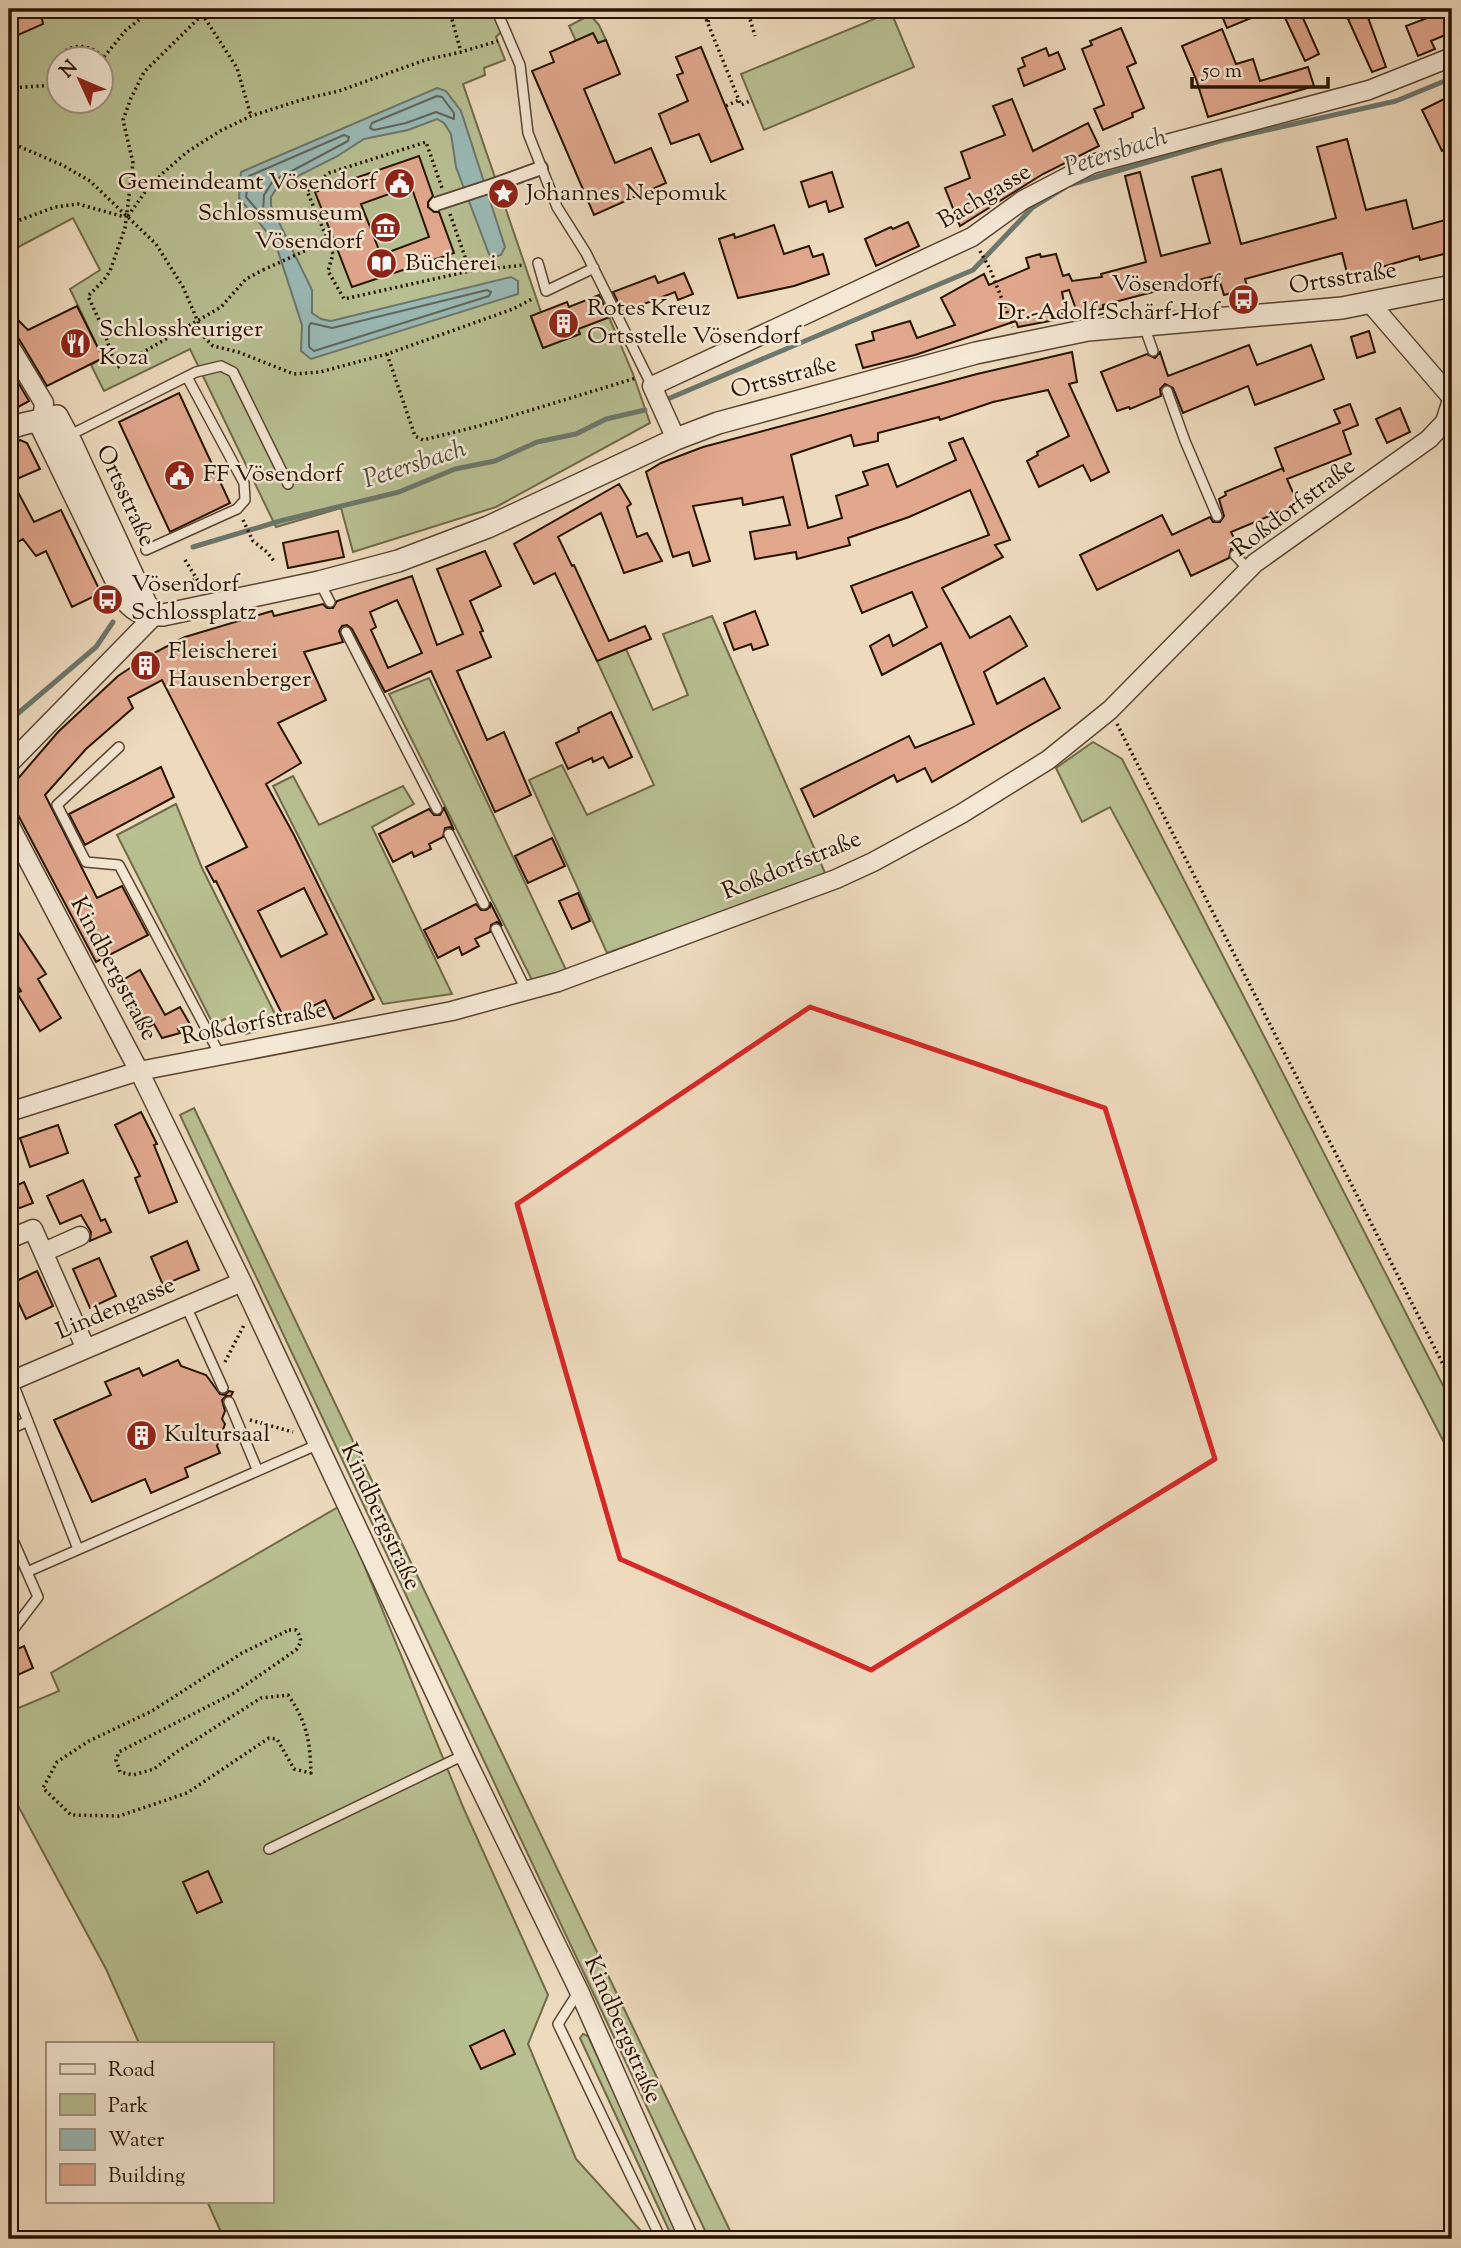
<svg xmlns="http://www.w3.org/2000/svg" width="1461" height="2248" font-family="'Sorts Mill Goudy',serif">
<style>
.green{fill:#b8c092;stroke:#706a49;stroke-width:2;fill-rule:evenodd}
.water{fill:#9abab6;stroke:#6c776d;stroke-width:2}
.lines{fill:none;stroke-linecap:round;stroke-linejoin:round}
.shore{stroke:#60665b;stroke-width:2}
.stream{stroke:#6c776d;stroke-width:5}
.building{fill:#e1a88e;stroke:#271300;stroke-width:2;fill-rule:evenodd}
.service-casing{stroke:#594530;stroke-width:12}
.pedestrian-casing{stroke:#594530;stroke-width:16}
.minor-casing{stroke:#594530;stroke-width:21}
.tertiary-casing{stroke:#594530;stroke-width:24}
.path{stroke:#271300;stroke-width:3.5;stroke-dasharray:2 3.5;stroke-linecap:butt}
.service{stroke:#f4e8d5;stroke-width:9}
.pedestrian{stroke:#f4e8d5;stroke-width:12}
.minor{stroke:#f4e8d5;stroke-width:18}
.tertiary{stroke:#f4e8d5;stroke-width:21}
.pedestrian-bridge-casing{stroke:#594530;stroke-width:16;stroke-linecap:butt}
.path-bridge{stroke:#271300;stroke-width:3.5;stroke-dasharray:2 3.5;stroke-linecap:butt}
.pedestrian-bridge{stroke:#f4e8d5;stroke-width:12}
.marked{fill:none;stroke:#d62828;stroke-width:5;stroke-linejoin:round}
.labels{text-anchor:middle;dominant-baseline:central;stroke-width:5;stroke-linejoin:round;paint-order:stroke}
.poi-label{font-size:24px;fill:#271300;stroke:#f4e8d5;text-anchor:start}
.street-label{font-size:24px;fill:#271300;stroke:#f4e8d5}
.water-label{font-size:26px;font-style:italic;fill:#4f4d40;stroke:#f4e8d5}
</style>
<rect width="100%" height="100%" fill="#eedbbe"/>
<filter id="stains"><feTurbulence type="fractalNoise" baseFrequency=".00286" numOctaves="4"/><feColorMatrix values="0 0 0 0 .2 0 0 0 0 .09 0 0 0 0 .02 0 0 0 .5 -.17"/></filter>
<radialGradient id="worn" r=".72"><stop offset=".6" stop-color="#630" stop-opacity="0"/><stop offset="1" stop-color="#630" stop-opacity=".3"/></radialGradient>
<path class="green" d="M9,9H491L501,32L496,37L505,60L484,68L485,75L463,84L541,312L531,317L543,348L580,334L578,329L609,317L633,374L650,423L496,507L353,552L341,508L276,527L190,349L104,391L91,365L103,358L70,289L100,270L73,218L9,252ZM60,60H102V102H60Z
M891,12L914,67L764,130L741,74Z
M586,17H592L599,25L606,40L598,43L593,33L576,41L569,26Z
M712,616L826,875L607,953L529,780L562,765L587,815L654,785L597,661L626,649L653,710L688,695L663,634Z
M429,678L566,970L533,982L389,694Z
M1093,742L1122,759L1452,1403V1458L1251,1068L1110,807L1082,822L1056,768Z
M293,776L319,825L403,786L414,804L372,827L452,994L383,1004L273,786Z
M176,804L202,868L280,1024L246,1034L241,1023L234,1025L228,1018L213,1024L117,835Z
M194,1108L734,2239H709L180,1115Z
M340,1506L463,1807L548,1995L528,2044L576,2159L642,2232L645,2239H224L207,2201H271V2043H139L106,1969L9,1789V1712L59,1691L51,1673Z
M583,2034L588,2036L682,2239H673L580,2038Z"/>
<path class="water" d="M437,88L446,91L461,111L505,247L501,255L493,257L489,254L456,167L451,134L444,123L437,119L408,130L364,139L336,157L278,186L271,197V206L312,290V313L321,319L331,321L511,277L518,281V294L311,359L301,351L302,325L275,242L239,198L241,172Z"/>
<g class="lines">
<path class="shore" d="M437,96L442,97L454,113V119L436,112L406,123L374,130L370,128L372,123Z
M344,135L349,137L348,141L273,181L264,195L263,212H259L246,197L249,176Z
M487,290L491,292L489,296L314,351L309,347V326L311,323L332,328Z"/>
<path class="stream" d="M670,398L973,270L1032,208L1069,185L1223,140L1396,101L1452,78
M193,547L280,521L399,492L455,469L495,461L537,442L576,434L606,419L645,410
M9,721L96,647L113,622"/>
</g>
<path class="building" d="M9,9H40L43,24L9,39Z
M1219,9H1273L1227,28Z
M1281,9H1299L1319,54L1305,61Z
M1427,9H1452V32L1431,41L1435,49L1418,56L1406,26L1430,17Z
M1366,12L1386,67L1372,72L1348,19Z
M1121,28L1136,63L1127,67L1144,108L1132,113L1133,117L1103,130L1094,109L1104,105L1103,102L1082,49L1092,45L1090,41Z
M1222,29L1236,64L1253,59L1260,81L1308,67L1314,86L1208,117L1196,79L1182,46Z
M593,33L598,43L606,40L620,74L584,89L615,163L651,148L666,183L594,215L532,71L554,62L550,52Z
M701,47L743,149L711,162L699,134L671,144L659,114L688,101L677,75L683,73L676,57Z
M1046,48L1049,56L1058,52L1065,69L1024,86L1018,69L1025,66L1022,58Z
M1452,95V146L1442,151L1422,110Z
M1012,99L1033,151L1088,123L1099,146L1043,174L960,226L945,188L970,178L961,152L1005,135L993,106Z
M1347,139L1366,210L1406,200L1413,229L1452,218V252L1420,260L1419,256L1348,277L1342,253L1245,279L1248,289L1224,295L1218,275L1103,305V309L1077,312L1069,290L1062,292L1066,313L1059,314L1060,319L1018,327L1016,321L915,355L863,368L856,345L874,340L872,332L910,321L917,338L955,325L941,298L984,274L989,285L1029,268L1026,258L1040,254L1041,257L1056,254L1063,276L1069,274L1072,281L1102,277L1101,274L1146,262L1125,176L1140,172L1161,256L1210,243L1192,177L1221,169L1241,244L1336,218L1317,147Z
M419,156L433,196L428,202V207L434,212H439L454,253L352,287L315,192ZM411,186L429,237L381,255L361,204Z
M832,172L843,207L829,212L826,201L809,207L801,182Z
M908,222L919,246L876,266L865,239L891,227L893,229Z
M774,225L784,254L809,246L813,257L823,254L829,274L794,286L738,298L719,239L734,234L735,238Z
M684,273L693,294L678,300L675,292L623,312L613,292L655,276L658,283Z
M599,295L610,317L578,329L580,334L543,348L531,316L567,302L569,307Z
M77,306L103,358L47,386L19,339L9,334V311L28,330Z
M1369,331L1375,352L1357,358L1351,337Z
M1249,345L1257,365L1311,345L1324,379L1255,405L1248,386L1183,413L1173,388L1165,384L1160,389L1161,396L1130,409L1129,407L1117,411L1101,372L1147,354L1155,358L1160,352L1168,376Z
M1072,352L1077,382L1069,384L1109,472L1091,481L1083,465L1039,487L1027,461L1038,455L1037,452L1069,436L1048,390L993,402L940,420L939,417L878,433V441L854,446L851,435L791,455L808,528L842,518L836,496L868,485L863,472L888,464L897,487L956,460L949,443L963,438L1010,540L995,545L1003,557L942,588L970,638L1010,616L1027,646L984,672L997,704L1044,678L1060,708L932,782L925,768L897,782L894,775L814,817L801,789L909,736L915,748L974,724L941,643L882,675L870,646L889,635L893,646L927,627L912,592L862,613L851,586L989,535L970,490L909,517L848,538L850,545L797,559L796,552L755,559L750,532L790,525L783,497L743,505L742,498L693,506L710,561L693,566L689,552L673,557L646,472L661,463L703,447L977,374Z
M9,367L29,401L9,412Z
M179,393L230,503L170,532L119,422Z
M1350,404L1358,425L1343,431L1351,454L1287,479L1298,504L1231,532L1240,550L1231,549L1229,558L1191,576L1179,550L1097,590L1080,555L1162,515L1172,535L1210,517L1213,522H1220L1224,516L1219,499L1226,495L1225,492L1283,468L1284,472L1275,448L1340,423L1334,410Z
M1400,408L1410,432L1387,443L1376,419Z
M20,440L27,443L40,469L12,481L34,522L61,510L101,593L72,607L46,551L36,556L23,539L9,547V446Z
M619,484L631,504L627,507L637,537L647,533L662,561L624,573L601,513L558,537L572,566L574,565L609,641L645,626L651,639L597,661L555,573L534,584L514,544Z
M338,531L344,557L288,568L283,543Z
M485,551L501,586L470,601L483,631L480,632L491,657L457,671L487,740L504,732L531,795L495,812L431,671L385,692L352,629L347,625L342,626L339,631L343,642L304,652L326,700L278,723L301,763L266,784L294,835L374,999L334,1019L325,1000L285,1020L216,881L214,882L206,867L247,847L162,680L128,698L133,708L86,749L45,795L97,898L122,886L148,935L96,962L9,798V789L58,732L118,676L150,655L185,637L272,611L274,616L323,604L327,608H333L337,601L412,576L437,645L463,634L437,569ZM397,600L422,653L388,668L371,630L376,627L370,612ZM304,888L327,934L281,957L258,911Z
M755,611L768,645L753,650L751,644L734,650L724,623Z
M611,712L632,757L609,768L603,757L593,762L592,758L568,769L556,743L579,732L578,728Z
M161,767L174,797L85,845L69,814Z
M444,808L454,830L450,827L445,828L443,837L429,844L431,849L414,857L412,852L393,862L379,834L429,809L434,815H440Z
M552,838L565,866L528,883L515,856Z
M578,893L590,921L572,929L559,901Z
M490,902L502,926L497,922L491,925L490,932L475,939L479,946L462,955L459,947L438,958L424,930L476,904L481,910H486L490,907Z
M9,918L46,974L38,979L61,1018L40,1031L17,993L21,991L9,972Z
M140,970L165,1015L180,1007L191,1026L178,1029L180,1033L162,1038L154,1024L147,1028L143,1022L140,1024L121,991L125,988L121,981Z
M141,1112L157,1144L154,1145L177,1202L149,1213L135,1178L140,1176L115,1125Z
M58,1125L68,1153L30,1167L20,1138Z
M83,1180L101,1221L105,1219L111,1232L90,1241L91,1232L81,1215L60,1224L47,1196Z
M24,1182L33,1203L17,1209L9,1189Z
M187,1241L199,1270L163,1285L151,1257Z
M99,1258L116,1296L90,1308L73,1269Z
M37,1271L53,1306L26,1319L10,1284Z
M178,1360L181,1366L206,1375L220,1394L225,1395L229,1391L233,1392L231,1396H226L222,1400L225,1411L222,1419L225,1424L217,1446L220,1453L185,1468L188,1477L151,1493L145,1479L92,1502L54,1420L111,1395L105,1382L139,1368L143,1376Z
M24,1646L33,1668L9,1679V1653Z
M208,1871L222,1902L197,1913L183,1882Z
M504,2030L515,2054L481,2069L470,2046Z"/>
<g class="lines">
<defs>
<path id="service" d="M496,9L520,65L528,133L557,207L586,253L652,386
M538,263L546,291L594,268
M1144,326L1153,351
M1167,391L1185,441L1217,516
M68,436L196,372L221,366L233,372L288,484
M146,550L237,509L245,500L244,483L187,377
M1235,555L1249,570
M320,583L330,602
M346,632L437,809
M119,747L57,805L86,862L119,865L220,1055
M449,834L484,904
M496,929L527,992
M186,1306L223,1388
M12,1381L78,1549
M229,1402L257,1469
M9,1430L28,1421
M9,1531L27,1572L319,1444
M9,1635L38,1597L27,1572
M269,1849L464,1755
M579,1991L558,2024L661,2239"/>
<path id="pedestrian" d="M494,185L541,168"/>
<path id="minor" d="M1371,304L1452,398
M9,345L44,403L43,413L39,422
M676,439L652,386L972,237L1023,200L1092,164L1369,90L1452,57
M9,764L155,615
M9,824L139,1071L242,1282L464,1755L579,1991L689,2239
M9,1112L139,1071L452,1011L558,982L836,879L873,862L961,814L1048,760L1110,710L1255,563L1429,439L1445,422L1452,400
M9,1239L33,1229L86,1349
M44,1252L80,1236
M9,1382L242,1282"/>
<path id="tertiary" d="M39,422L126,601C138,615 146,614 163,615L319,582L398,561L488,527L676,439L718,423L976,353L1088,330L1342,308L1452,286
M9,429C24,421 40,422 57,416L71,442L146,604L155,615"/>
</defs>
<use href="#service" class="service-casing"/>
<use href="#pedestrian" class="pedestrian-casing"/>
<use href="#minor" class="minor-casing"/>
<use href="#tertiary" class="tertiary-casing"/>
<path class="path" d="M199,9L237,68L251,116
M449,9L461,52
M702,9L741,105L752,100
M747,9L755,36
M202,15L144,72L131,98L123,120L133,163L125,228L110,271L104,280L88,296L104,331L116,368L221,307L246,279L263,270
M708,22L712,9
M104,57L126,30L153,9
M9,88L56,85
M60,90C54,82 53,72 56,63C72,27 128,56 102,93
M726,106L739,100
M9,142L62,165L90,181L156,244L183,287L205,338L213,346L238,352L294,374L320,372L387,354L513,309L534,298
M450,214L470,271
M128,216L145,192L163,173L187,152L220,131L251,116L304,99L339,91L425,60L461,52L498,41
M9,224L55,207L78,204L125,217
M326,236L307,191L329,173L426,142L442,188
M330,247L333,254L328,271L344,299L470,271L525,265
M980,251L990,269L1013,327
M387,354L415,436L423,440L479,426L636,378
M243,520L253,541L267,552L274,561
M185,560L200,584
M184,589L183,582L195,580
M9,702L12,698
M1117,724L1452,1382
M225,1362L244,1325
M250,1420L293,1432
M289,1630H296C302,1638 302,1642 296,1650L234,1693L119,1752L116,1760L120,1772L133,1775L154,1769L175,1753L261,1698L288,1695C307,1722 310,1741 311,1773L294,1769L277,1739L269,1738L187,1793L119,1816L71,1815L43,1788L57,1762L89,1741L152,1711L242,1653Z"/>
<use href="#service" class="service"/>
<use href="#pedestrian" class="pedestrian"/>
<use href="#minor" class="minor"/>
<use href="#tertiary" class="tertiary"/>
<defs>
<path id="pedestrian-bridge" d="M436,204L494,185"/>
</defs>
<use href="#pedestrian-bridge" class="pedestrian-bridge-casing"/>
<path class="path-bridge" d="M263,270L333,238"/>
<use href="#pedestrian-bridge" class="pedestrian-bridge"/>
</g>
<path class="marked" d="M810,1007L1105,1108L1215,1459L871,1670L620,1559L517,1204Z"/>
<defs>
<symbol id="civic-disc" viewBox="-11 -11 22 22"><circle r="9.5" fill="#8f2418" stroke="#f4e8d5"/><path d="M-.6-6.5H3V-4.5H.6V-3L4-1V1h2V6H-6V1h2V-1L-.6-3ZM-1.2 2.5V6h2.4V2.5Z" fill="#fff"/></symbol>
<symbol id="sight-disc" viewBox="-11 -11 22 22"><circle r="9.5" fill="#8f2418" stroke="#f4e8d5"/><path d="M0-6L1.8-2.2L6-1.7L2.9 1.2L3.7 5.4L0 3.3L-3.7 5.4L-2.9 1.2L-6-1.7L-1.8-2.2Z" fill="#fff"/></symbol>
<symbol id="museum-disc" viewBox="-11 -11 22 22"><circle r="9.5" fill="#8f2418" stroke="#f4e8d5"/><path d="M0-6L6-3V-2H-6V-3ZM-5-1h2V3h-2ZM-1-1h2V3h-2ZM3-1h2V3H3ZM-6 4H6V6H-6Z" fill="#fff"/></symbol>
<symbol id="library-disc" viewBox="-11 -11 22 22"><circle r="9.5" fill="#8f2418" stroke="#f4e8d5"/><path d="M-6-4Q-3-5.5-.7-3.5V5Q-3 3-6 4ZM6-4Q3-5.5 .7-3.5V5Q3 3 6 4Z" fill="#fff"/></symbol>
<symbol id="bus-disc" viewBox="-11 -11 22 22"><circle r="9.5" fill="#8f2418" stroke="#f4e8d5"/><path d="M-5-6H5V4H4V6H2V4H-2V6H-4V4H-5ZM-3.5-4V0h7V-4ZM-3.5 1.2v1.5H-2V1.2ZM2 1.2v1.5H3.5V1.2Z" fill="#fff"/></symbol>
<symbol id="building-disc" viewBox="-11 -11 22 22"><circle r="9.5" fill="#8f2418" stroke="#f4e8d5"/><path d="M-4-6H4V6H1V3H-1V6H-4ZM-2.5-4.3h1.7v1.8h-1.7ZM.8-4.3h1.7v1.8H.8ZM-2.5-1h1.7V.8h-1.7ZM.8-1h1.7V.8H.8Z" fill="#fff"/></symbol>
<symbol id="restaurant-disc" viewBox="-11 -11 22 22"><circle r="9.5" fill="#8f2418" stroke="#f4e8d5"/><path d="M-5-6h1v4h1v-4h1v4h1v-4h1v5L-1.5 .5V6h-2V.5L-5-1ZM5-6V6H3V1.5H1.5Q1.5-4 5-6Z" fill="#fff"/></symbol>
</defs>
<g fill-rule="evenodd">
<use href="#civic-disc" x="382" y="166" width="35" height="35"/>
<use href="#sight-disc" x="486" y="176" width="35" height="35"/>
<use href="#museum-disc" x="368" y="210" width="35" height="35"/>
<use href="#library-disc" x="364" y="246" width="35" height="35"/>
<use href="#bus-disc" x="1226" y="282" width="35" height="35"/>
<use href="#building-disc" x="546" y="306" width="35" height="35"/>
<use href="#restaurant-disc" x="58" y="326" width="35" height="35"/>
<use href="#civic-disc" x="162" y="458" width="35" height="35"/>
<use href="#bus-disc" x="90" y="582" width="35" height="35"/>
<use href="#building-disc" x="128" y="648" width="35" height="35"/>
<use href="#building-disc" x="124" y="1418" width="35" height="35"/>
</g>
<g class="labels">
<g class="poi-label">
<text x="377" y="183" text-anchor="end">Gemeindeamt Vösendorf</text>
<text x="526" y="194">Johannes Nepomuk</text>
<text x="363" y="214" text-anchor="end">Schlossmuseum<tspan x="363" dy="28">Vösendorf</tspan></text>
<text x="405" y="264">Bücherei</text>
<text x="1220" y="285" text-anchor="end">Vösendorf<tspan x="1220" dy="28">Dr.-Adolf-Schärf-Hof</tspan></text>
<text x="587" y="309">Rotes Kreuz<tspan x="587" dy="28">Ortsstelle Vösendorf</tspan></text>
<text x="99" y="330">Schlossheuriger<tspan x="99" dy="28">Koza</tspan></text>
<text x="203" y="475">FF Vösendorf</text>
<text x="131" y="585">Vösendorf<tspan x="131" dy="28">Schlossplatz</tspan></text>
<text x="168" y="652">Fleischerei<tspan x="168" dy="28">Hausenberger</tspan></text>
<text x="164" y="1435">Kultursaal</text>
</g>
<g class="street-label">
<text transform="translate(985 197) rotate(-31)">Bachgasse</text>
<text transform="translate(1343 279) rotate(-9)">Ortsstraße</text>
<text transform="translate(784 378) rotate(-15)">Ortsstraße</text>
<text transform="translate(125 496) rotate(65)">Ortsstraße</text>
<text transform="translate(1294 508) rotate(-37)">Roßdorfstraße</text>
<text transform="translate(792 866) rotate(-22)">Roßdorfstraße</text>
<text transform="translate(113 969) rotate(62)">Kindbergstraße</text>
<text transform="translate(254 1024) rotate(-11)">Roßdorfstraße</text>
<text transform="translate(116 1309) rotate(-23)">Lindengasse</text>
<text transform="translate(380 1517) rotate(65)">Kindbergstraße</text>
<text transform="translate(622 2030) rotate(66)">Kindbergstraße</text>
</g>
<g class="water-label">
<text transform="translate(1116 153) rotate(-18)">Petersbach</text>
<text transform="translate(415 465) rotate(-18)">Petersbach</text>
</g>
</g>
<rect width="1461" height="2248" fill="none" stroke="#eedbbe" stroke-width="35"/>
<rect x="10" y="10" width="1440" height="2227" fill="none" stroke="#271300" stroke-width="3.5"/>
<rect x="18" y="18" width="1426" height="2213" fill="none" stroke="#271300" stroke-width="2"/>
<rect x="46" y="2042" width="228" height="161" fill="#f4e8d5" stroke="#a29380" stroke-width="2"/>
<rect x="60" y="2064" width="35" height="10" fill="#f4e8d5" stroke="#a29380" stroke-width="2"/>
<text x="108" y="2076" font-size="21" fill="#271300">Road</text>
<rect x="60" y="2094" width="35" height="21" fill="#b8c092" stroke="#a29380" stroke-width="2"/>
<text x="108" y="2112" font-size="21" fill="#271300">Park</text>
<rect x="60" y="2129" width="35" height="21" fill="#9abab6" stroke="#a29380" stroke-width="2"/>
<text x="108" y="2146" font-size="21" fill="#271300">Water</text>
<rect x="60" y="2164" width="35" height="21" fill="#e1a88e" stroke="#a29380" stroke-width="2"/>
<text x="108" y="2182" font-size="21" fill="#271300">Building</text>
<g transform="translate(80 80) rotate(314)"><circle r="33" fill="#f4e8d5" stroke="#a29380" stroke-width="2"/>
<path d="M0-5L12 26L0 18L-12 26Z" fill="#8f2418"/>
<text y="-10" font-size="19" font-weight="bold" text-anchor="middle" fill="#271300">N</text>
</g>
<path d="M1192 77v10h136v-10" fill="none" stroke="#271300" stroke-width="3.5"/>
<text x="1202" y="77" font-size="21" fill="#271300" stroke="#f4e8d5" stroke-width="5" paint-order="stroke">50 m</text>
<rect width="100%" height="100%" filter="url(#stains)"/>
<rect width="100%" height="100%" fill="url(#worn)"/>
</svg>
